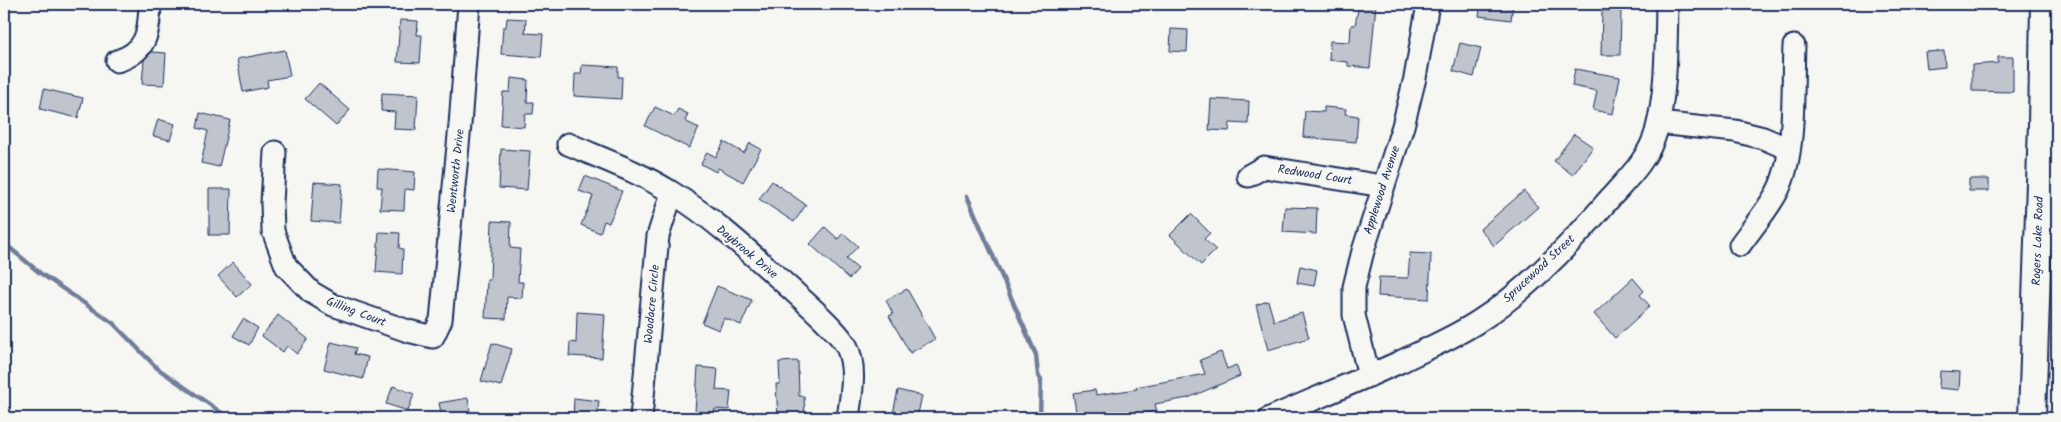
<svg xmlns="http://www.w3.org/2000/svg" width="2061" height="422" font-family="Kalam,sans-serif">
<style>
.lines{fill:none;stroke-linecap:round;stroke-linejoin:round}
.stream{stroke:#717e99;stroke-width:4.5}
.building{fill:#c0c4cd;stroke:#1b2f5e}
.minor-casing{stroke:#1b2f5e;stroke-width:25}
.major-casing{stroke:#1b2f5e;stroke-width:30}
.minor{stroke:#f6f6f2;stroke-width:21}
.major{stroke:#f6f6f2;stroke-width:26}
.labels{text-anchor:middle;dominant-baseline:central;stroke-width:5;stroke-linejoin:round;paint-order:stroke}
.street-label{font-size:12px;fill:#1b2f5e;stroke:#f6f6f2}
</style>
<rect width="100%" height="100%" fill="#f6f6f2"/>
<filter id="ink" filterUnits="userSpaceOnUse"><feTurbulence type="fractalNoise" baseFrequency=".02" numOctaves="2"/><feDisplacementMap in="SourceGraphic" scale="10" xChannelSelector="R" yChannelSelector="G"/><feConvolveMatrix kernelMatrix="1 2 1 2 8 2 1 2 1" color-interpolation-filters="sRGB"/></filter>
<g filter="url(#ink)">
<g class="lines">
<path class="stream" d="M967,196L1036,355L1038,375L1041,379L1040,418
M4,243L40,273L113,323L157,368L229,418"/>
</g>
<path class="building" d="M1359,4H1376L1370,68L1348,66V62L1329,60L1330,41L1350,42L1351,25H1355Z
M1481,4H1513L1511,20L1479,16Z
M1602,10L1621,11L1620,55H1601Z
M507,18L526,19L525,33L543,34L541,57L501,54L503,27H506Z
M400,20L418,21L417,35H422L420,63L397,62Z
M1171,29L1188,30L1187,52L1170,51Z
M1460,43L1481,48L1474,77L1453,71Z
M285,50L290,76L267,80L268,87L243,92L237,59Z
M1944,51L1945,67L1927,69L1925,52Z
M152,52L166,53L164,85L142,84L144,60Z
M1998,57H2013V92L1972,91V65L1998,63Z
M582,65L618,67V77H622L621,99L574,96L575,74H581Z
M1575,69L1620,77L1613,114L1593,110L1597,91L1572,86Z
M511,78L528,80L527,102H534L533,114H525L524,127L501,125L503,92H510Z
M319,83L350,110L336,126L305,99Z
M44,89L83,98L78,118L40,109Z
M382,93L418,95L416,130L394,129L395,112L381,111Z
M1211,99L1249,101L1248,124L1230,123L1229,131L1209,130Z
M655,107L674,116L678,109L688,114L685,121L699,128L689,148L645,126Z
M1324,107L1346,109L1345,114L1358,116L1356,142L1303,137L1305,111L1324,112Z
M200,113L230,120L219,167L201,163L208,131L197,128Z
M158,119L175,124L170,140L153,136Z
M1574,134L1593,147L1573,175L1554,161Z
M724,142L744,153L750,143L761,149L743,182L718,168L716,172L701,164L707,152L716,157Z
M501,149L530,151L527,190L499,188Z
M378,169L415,172L414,190L405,189L404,210L380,209L382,187H377Z
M585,176L622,191L609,223L604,221L600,233L581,225L593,196L579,191Z
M1969,179H1989V191H1969Z
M772,181L806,205L794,222L759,199Z
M314,182L342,184L339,223L311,221Z
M209,189H231L230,235H209Z
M1524,191L1538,207L1494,246L1480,229Z
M1285,207L1317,208L1316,234L1283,232Z
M1191,214L1210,233L1204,239L1216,250L1201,265L1170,235Z
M492,221L511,222L510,248L520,249L518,282H523L522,298L507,297L506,319L485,318L487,280H490Z
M825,227L838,239L843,233L858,246L846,259L858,269L849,279L810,244Z
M379,232L400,233L399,248L403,249L402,274L376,272Z
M1410,253L1431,254L1429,299L1378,296L1379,277L1408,278Z
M233,262L252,284L237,297L218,276Z
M1300,266L1317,270L1314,286L1297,283Z
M1633,278L1644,291L1640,295L1650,306L1615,338L1594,314Z
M717,286L752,300L741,325L724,318L719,330L702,323Z
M907,289L935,339L910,353L889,316L893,314L886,300Z
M1268,301L1274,321L1302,313L1309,338L1268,350L1256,305Z
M577,312L605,314L602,358L569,356L570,342L576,343Z
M278,315L308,339L297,354L287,346L283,352L262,336Z
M243,319L258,328L249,345L233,336Z
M331,342L356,348L354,354L368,357L363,379L324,369Z
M492,343L512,349L501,386L481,381Z
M1221,352L1227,369L1236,365L1240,376L1188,398L1155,404L1157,411L1117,418H1077L1073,393L1095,390L1096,395L1137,389L1136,387L1205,374L1200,360Z
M798,361L799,396H804L805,417L778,418L776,384H780L779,362Z
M698,367L718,369L716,390L731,391L729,410L715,409L714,413L695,412Z
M1940,371L1960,372L1959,390L1939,388Z
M393,386L414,394L408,411L386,404Z
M898,390L922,396L917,418H892Z
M468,398L471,418H442L439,403Z
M574,398L599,401L597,418H573Z"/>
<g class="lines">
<defs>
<path id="minor" d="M117,61C147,52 149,32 150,4
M1658,123L1735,131L1763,138L1789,149
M568,144C603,159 639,172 671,192C715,219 754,256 792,290C806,303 839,331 847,347C857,370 851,395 848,418
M275,152L272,203L273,231L286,266L311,292L333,305L408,331L433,337L441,320L460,125L469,4
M1248,176L1264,167L1383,186
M1740,245C1752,228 1766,212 1776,194C1797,158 1792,88 1794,46
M1369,376L1354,315V287L1363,251L1403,126L1415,78L1428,4
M641,418L658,236L672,193
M1270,418C1314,399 1358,381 1402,361C1428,348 1455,337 1479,321C1524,292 1569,246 1604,205C1623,183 1648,161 1656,132C1667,91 1666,46 1667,4"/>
<path id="major" d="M2032,418L2042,124L2044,4"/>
</defs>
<use href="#minor" class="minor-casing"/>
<use href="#major" class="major-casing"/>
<use href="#minor" class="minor"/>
<use href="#major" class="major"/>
</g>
</g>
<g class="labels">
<g class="street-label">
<text transform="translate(456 171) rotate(-84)">Wentworth Drive</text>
<text transform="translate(1315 175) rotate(9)">Redwood Court</text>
<text transform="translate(1382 190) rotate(-72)">Applewood Avenue</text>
<text transform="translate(2038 241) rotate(-88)">Rogers Lake Road</text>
<text transform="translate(747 252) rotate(40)">Daybrook Drive</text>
<text transform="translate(1539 269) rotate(-43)">Sprucewood Street</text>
<text transform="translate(652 304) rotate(-85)">Woodacre Circle</text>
<text transform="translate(356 312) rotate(21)">Gilling Court</text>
</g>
</g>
<rect width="2061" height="422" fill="none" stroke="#f6f6f2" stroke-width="20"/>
<rect x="10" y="10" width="2041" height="402" fill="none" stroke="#1b2f5e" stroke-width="2" filter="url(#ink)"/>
</svg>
